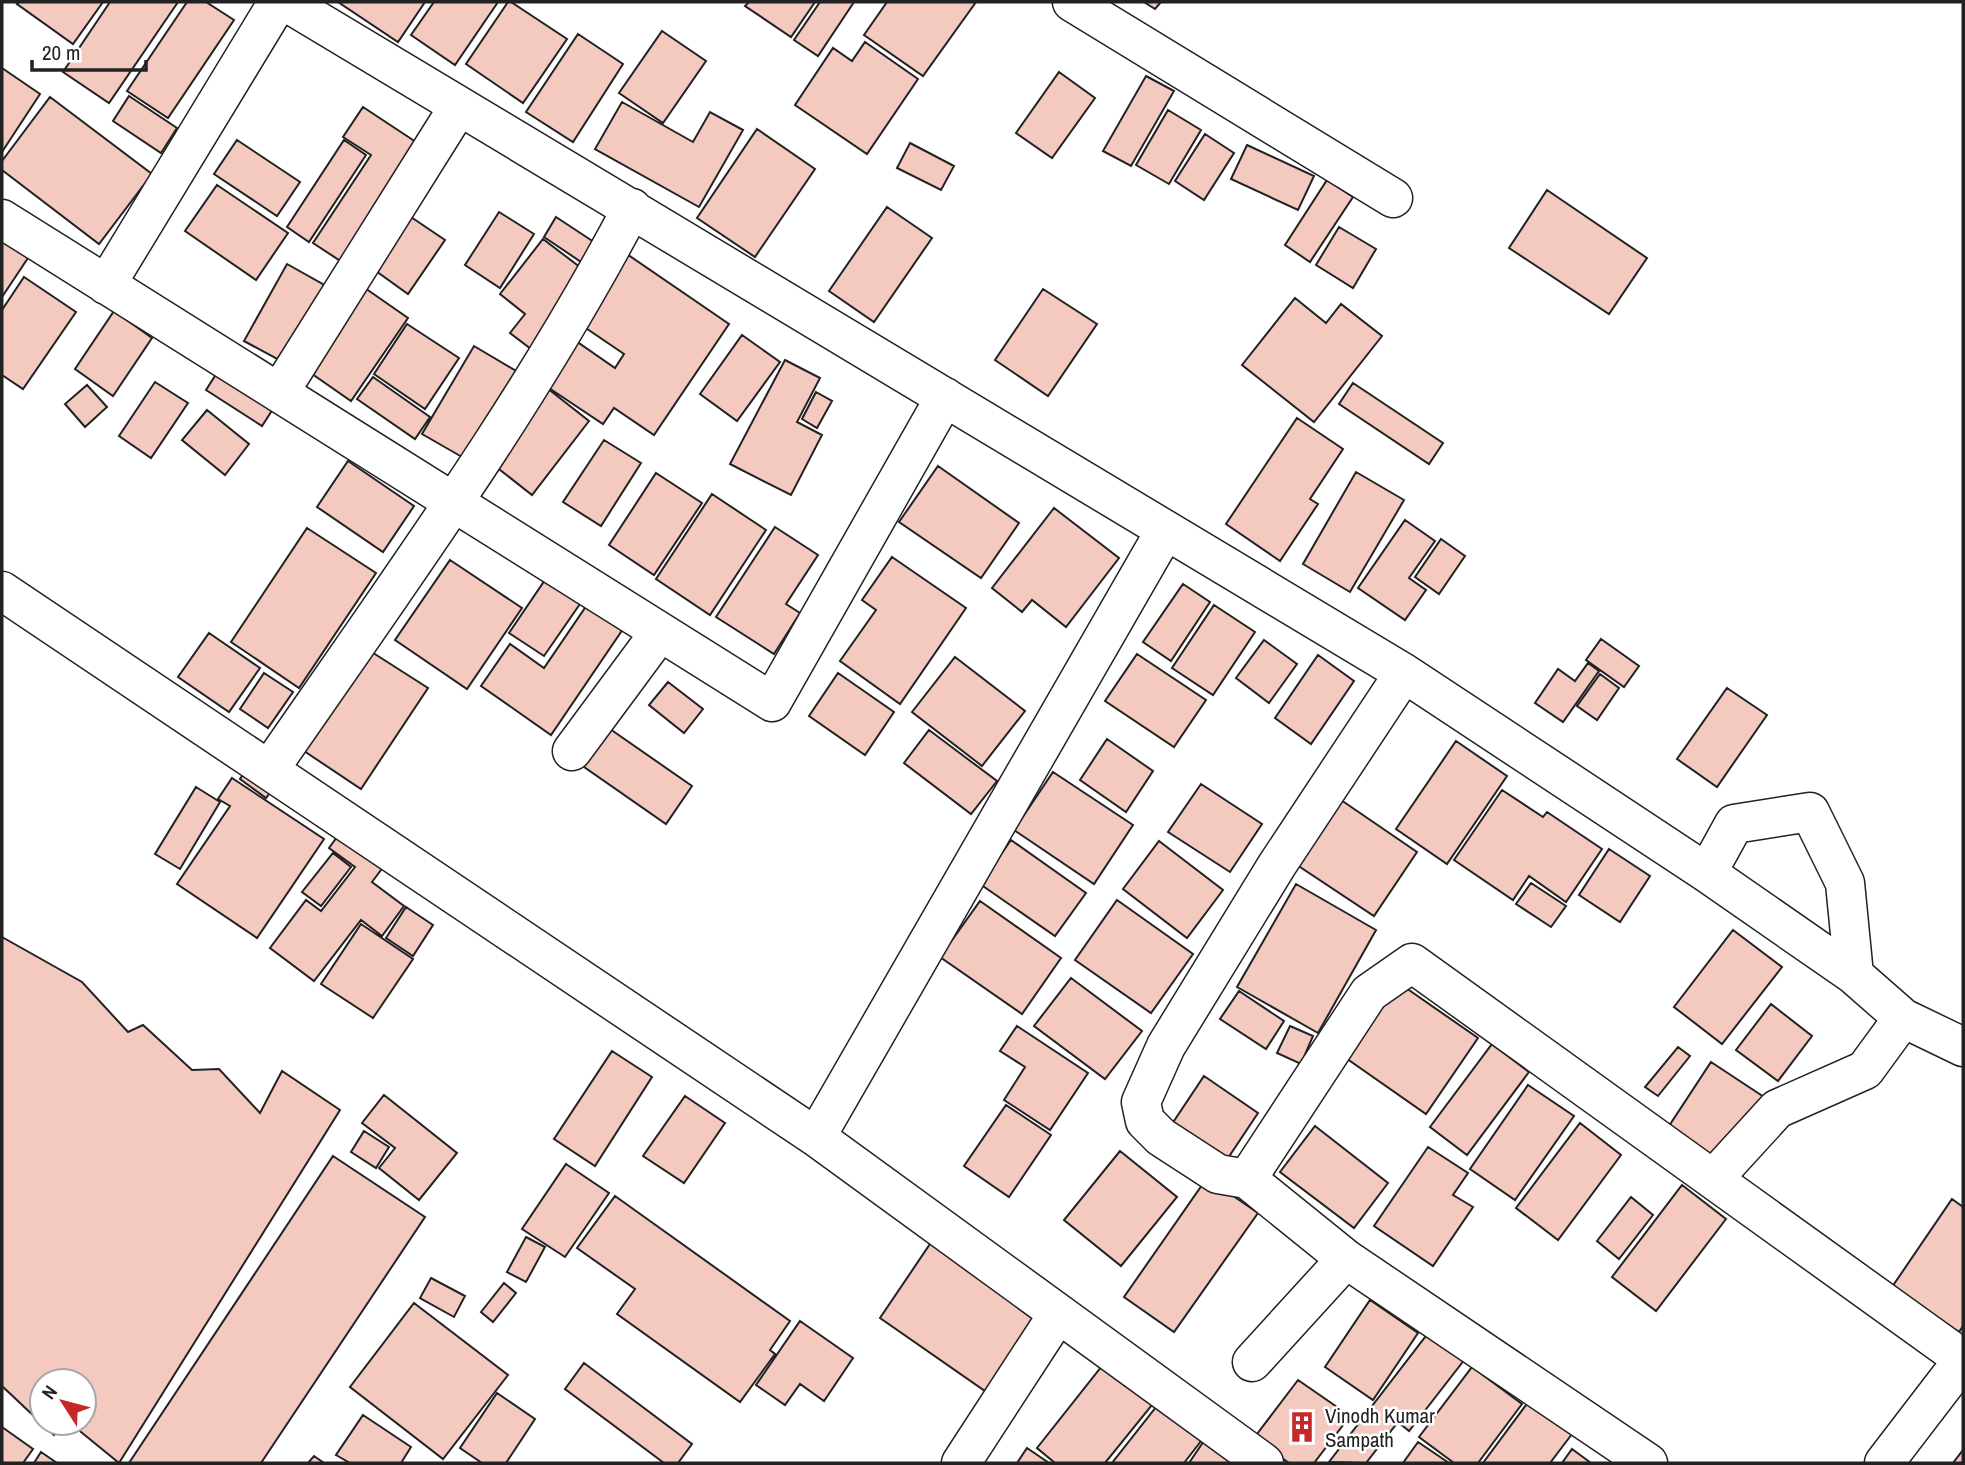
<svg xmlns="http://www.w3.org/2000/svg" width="1965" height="1465" font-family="'Archivo Narrow',sans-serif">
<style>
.building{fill:#f3c9c0;stroke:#222;stroke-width:2}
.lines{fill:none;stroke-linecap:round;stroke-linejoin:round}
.minor-casing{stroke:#222;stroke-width:41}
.minor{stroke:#fff;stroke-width:38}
.labels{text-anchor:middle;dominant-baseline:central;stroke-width:5;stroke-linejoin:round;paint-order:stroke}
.poi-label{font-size:21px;fill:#222;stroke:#fff;text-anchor:start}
</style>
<rect width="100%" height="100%" fill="#fff"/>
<path class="building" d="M19,2H103L73,44L17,4Z
M110,2H178L109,103L63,72Z
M187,2H206L234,20L168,118L127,91Z
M338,2H425L398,42Z
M434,2H498L455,65L411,35Z
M508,2H511L567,39L523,103L466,64Z
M749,2H815L791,37L745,6Z
M820,2H854L818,56L794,40Z
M887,2H976L923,76L864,35Z
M1144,2H1161L1155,9Z
M662,31L706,61L663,123L619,93Z
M578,34L623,64L573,142L526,112Z
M865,42L918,79L867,154L795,105L833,48L852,61Z
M2,68L40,94L2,152Z
M1059,72L1095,98L1052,158L1016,133Z
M1146,76L1174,91L1131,166L1103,151Z
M129,96L177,128L161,153L113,121Z
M50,97L152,174L99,244L2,170V161Z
M622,102L693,142L710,112L743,130L699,207L595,149Z
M363,107L422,146L345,264L313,243L371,155L343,137Z
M1168,110L1201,130L1169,184L1136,165Z
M757,129L815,169L755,257L697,218Z
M1205,134L1234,153L1204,200L1175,181Z
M237,140L300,182L277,216L214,174Z
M344,140L366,155L309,242L287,227Z
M910,143L954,166L941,190L897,168Z
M1247,145L1314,176L1298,210L1231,179Z
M1327,180L1353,197L1310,262L1285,245Z
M217,185L288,233L256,280L185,231Z
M1547,190L1647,258L1609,314L1509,248Z
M887,207L932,238L874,322L829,291Z
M499,212L534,234L500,288L465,265Z
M405,213L445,240L408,294L369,266Z
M556,217L603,248L590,268L544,237Z
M1339,227L1376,249L1353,288L1316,265Z
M2,232L32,252L2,297Z
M543,239L593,277L535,352L510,333L525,314L500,294Z
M621,250L729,324L654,435L614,408L603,424L543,384L573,339L615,368L624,354L574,320Z
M287,264L335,291L292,367L244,341Z
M24,277L76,312L23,389L2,375V310Z
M362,286L408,318L351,401L305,369Z
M1043,289L1097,324L1048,396L995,360Z
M1295,298L1326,323L1341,304L1382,336L1314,422L1242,365Z
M114,311L152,338L113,396L75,369Z
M407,324L459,358L425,409L374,374Z
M742,335L780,362L737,421L700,394Z
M474,346L528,378L476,465L422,434Z
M785,360L820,378L797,422L822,435L791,495L730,464Z
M224,362L280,398L262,426L206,390Z
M373,377L430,417L415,439L357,399Z
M155,382L188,403L151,458L119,436Z
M1353,383L1443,443L1429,464L1339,404Z
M87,385L107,407L85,427L65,404Z
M547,388L589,421L532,495L490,462Z
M816,392L832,401L817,428L802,419Z
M207,410L249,444L225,475L182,440Z
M1297,418L1343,449L1310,499L1318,504L1280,561L1226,524Z
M604,440L641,463L601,526L563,502Z
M348,461L414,506L383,552L317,507Z
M938,466L1019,523L981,578L899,522Z
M1356,472L1404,500L1350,592L1303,564Z
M656,473L702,503L654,575L609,545Z
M712,494L766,530L710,615L656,579Z
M1054,508L1119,558L1066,627L1032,600L1022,612L992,588Z
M1405,520L1435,541L1409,578L1426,590L1405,620L1358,588Z
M775,527L818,555L786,604L800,613L774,654L716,617Z
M307,528L376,573L299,688L231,642Z
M1441,539L1465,556L1439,594L1415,577Z
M892,557L966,608L900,704L840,661L876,610L862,600Z
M450,560L522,608L467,689L395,640Z
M547,577L582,601L544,656L509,633Z
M1183,584L1210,602L1171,661L1143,642Z
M587,605L623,629L551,735L481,686L510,644L544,668Z
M1214,605L1255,632L1213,695L1172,668Z
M209,633L260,668L229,712L178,677Z
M1601,639L1639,666L1624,687L1586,660Z
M1264,640L1297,664L1269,703L1236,678Z
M367,649L428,688L361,789L301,749Z
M1137,654L1206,700L1174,747L1105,701Z
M1318,655L1354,681L1311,744L1275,718Z
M955,657L1025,711L982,766L912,712Z
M1588,663L1599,671L1563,722L1535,703L1558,669L1575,681Z
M264,673L293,692L268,728L240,709Z
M838,673L894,712L865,755L809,716Z
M1600,674L1619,688L1597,720L1577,706Z
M668,682L703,709L684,733L649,705Z
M1727,688L1767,715L1717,787L1677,759Z
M600,722L692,786L666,824L574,760Z
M929,730L997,781L971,814L904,763Z
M1107,739L1153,771L1126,812L1080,780Z
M1456,741L1507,776L1447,864L1396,829Z
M251,763L278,782L266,798L240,779Z
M1053,772L1133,825L1094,884L1014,830Z
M232,778L324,839L257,938L177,884L230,806L218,799Z
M1201,784L1262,824L1230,872L1168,832Z
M196,787L220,802L180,869L155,854Z
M1502,790L1543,817L1547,812L1602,849L1566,902L1529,876L1513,900L1454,860Z
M1341,800L1417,852L1374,916L1297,865Z
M340,833L384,866L372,882L404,906L382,936L361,920L314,981L270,948L306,900L321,911L355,867L329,848Z
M1011,840L1086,893L1055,936L980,884Z
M1159,841L1223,890L1187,938L1123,889Z
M1609,849L1650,876L1620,922L1579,895Z
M333,853L351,867L321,906L302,892Z
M1531,883L1566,906L1551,927L1516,904Z
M1296,884L1376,930L1318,1033L1237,987Z
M1117,900L1193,954L1151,1013L1075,960Z
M980,901L1061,958L1022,1014L940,957Z
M406,907L433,925L413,956L386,938Z
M361,924L413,959L373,1018L321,984Z
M1733,930L1782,967L1722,1044L1674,1007Z
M2,937L82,982L128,1032L143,1025L192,1070L219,1069L260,1113L282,1071L340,1110L119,1463L70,1423H84V1381H42V1423H65L54,1435L2,1386Z
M1071,978L1142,1031L1105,1079L1034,1026Z
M1396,981L1478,1038L1426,1114L1343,1056Z
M1239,991L1284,1021L1266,1049L1220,1019Z
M1771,1004L1812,1036L1778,1081L1736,1050Z
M1017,1026L1088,1073L1050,1130L1004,1100L1025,1067L1000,1051Z
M1290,1026L1313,1036L1301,1064L1277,1053Z
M1492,1044L1529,1072L1467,1155L1430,1127Z
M1678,1047L1690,1056L1658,1096L1645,1087Z
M612,1051L652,1077L595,1166L554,1139Z
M1711,1062L1764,1097L1721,1161L1669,1126Z
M1204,1076L1258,1113L1226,1161L1172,1124Z
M1528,1085L1574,1116L1515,1200L1470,1169Z
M384,1095L457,1153L419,1200L379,1168L395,1148L362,1123Z
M685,1096L725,1123L684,1183L643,1156Z
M1006,1105L1051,1135L1009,1197L964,1166Z
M1580,1123L1621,1155L1558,1240L1516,1208Z
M1315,1126L1388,1183L1354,1228L1280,1172Z
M364,1131L389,1147L376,1168L351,1152Z
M1428,1147L1468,1173L1453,1195L1473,1207L1433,1266L1374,1226Z
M1120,1151L1177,1197L1121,1266L1064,1220Z
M333,1156L425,1217L261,1463H129Z
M566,1164L609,1193L565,1257L522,1229Z
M1207,1178L1258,1213L1174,1332L1124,1297Z
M1682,1185L1726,1219L1656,1311L1612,1277Z
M615,1196L790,1321L770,1350L775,1354L740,1402L617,1314L635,1289L577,1248Z
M1631,1197L1653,1215L1619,1259L1597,1241Z
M1952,1199L1963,1207V1326L1959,1332L1892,1287Z
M526,1237L545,1247L526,1282L507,1272Z
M932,1241L1038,1315L985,1391L880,1318Z
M431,1278L465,1296L454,1317L420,1298Z
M504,1283L516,1293L493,1322L481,1312Z
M1370,1300L1418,1333L1373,1400L1325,1367Z
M414,1303L508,1375L443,1459L350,1387Z
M800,1321L853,1358L824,1401L800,1384L785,1405L756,1385Z
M1429,1332L1465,1359L1409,1431L1398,1422L1366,1463L1329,1462Z
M584,1363L692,1444L678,1463H664L565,1389Z
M1102,1366L1152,1405L1105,1463H1055L1037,1448Z
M1472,1367L1522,1404L1478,1463H1454L1419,1437Z
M1298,1380L1350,1416L1314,1463H1289L1254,1438Z
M497,1393L535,1419L506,1463H482L460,1448Z
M1164,1397L1208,1432L1184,1463H1112Z
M1529,1401L1572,1434L1550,1463H1483Z
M363,1415L411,1447L401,1463H350L336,1455Z
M2,1427L33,1449L23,1463H2Z
M1208,1435L1250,1463H1189Z
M1418,1442L1449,1463H1403Z
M1027,1448L1049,1463H1017Z
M1572,1449L1591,1463H1562Z
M1963,1450V1463H1953Z
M41,1452L57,1463H34Z
M314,1456L324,1463H308Z"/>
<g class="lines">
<defs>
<path id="minor" d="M286,2L1404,673L1707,873L1854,975L1903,1018L1963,1047
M1072,2L1393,198
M2,219L772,702L945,397
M106,285L278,2
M279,393L459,106
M2,591L816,1137L1264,1463
M1404,673L1277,865L1166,1046L1141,1102L1145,1121L1161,1137L1218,1174L1247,1179L1346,1259L1648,1463
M572,751L660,632
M269,770C395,587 528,406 632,208
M1707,873L1734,824L1810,812L1845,883L1854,975
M816,1137L1165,531
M1247,1179L1369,993L1412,963L1963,1359
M1713,1179L1777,1109L1865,1070L1903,1018
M1252,1362L1346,1259
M961,1463L1058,1314
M1884,1463L1963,1360"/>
</defs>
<use href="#minor" class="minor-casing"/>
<use href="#minor" class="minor"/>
</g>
<defs>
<symbol id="building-bare" viewBox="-9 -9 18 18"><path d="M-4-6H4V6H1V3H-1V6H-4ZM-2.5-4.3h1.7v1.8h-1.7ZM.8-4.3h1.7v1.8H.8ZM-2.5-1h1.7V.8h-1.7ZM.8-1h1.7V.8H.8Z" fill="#c62828" stroke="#fff" stroke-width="2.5" paint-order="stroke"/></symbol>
</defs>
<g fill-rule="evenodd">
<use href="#building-bare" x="1280" y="1405" width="44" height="44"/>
</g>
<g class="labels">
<g class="poi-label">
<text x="1325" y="1415">Vinodh Kumar<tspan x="1325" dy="24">Sampath</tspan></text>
</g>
</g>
<rect width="1965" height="1465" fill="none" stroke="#222222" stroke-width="7"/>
<g transform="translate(63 1402) rotate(306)"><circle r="33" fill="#ffffff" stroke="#a7a7a7" stroke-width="2"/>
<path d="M0-5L12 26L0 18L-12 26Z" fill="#c62828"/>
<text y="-10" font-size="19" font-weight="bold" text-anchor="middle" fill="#222222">N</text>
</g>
<path d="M32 60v10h114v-10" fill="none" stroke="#222222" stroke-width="3.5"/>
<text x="42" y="60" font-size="21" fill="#222222" stroke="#ffffff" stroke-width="5" paint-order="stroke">20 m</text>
</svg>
